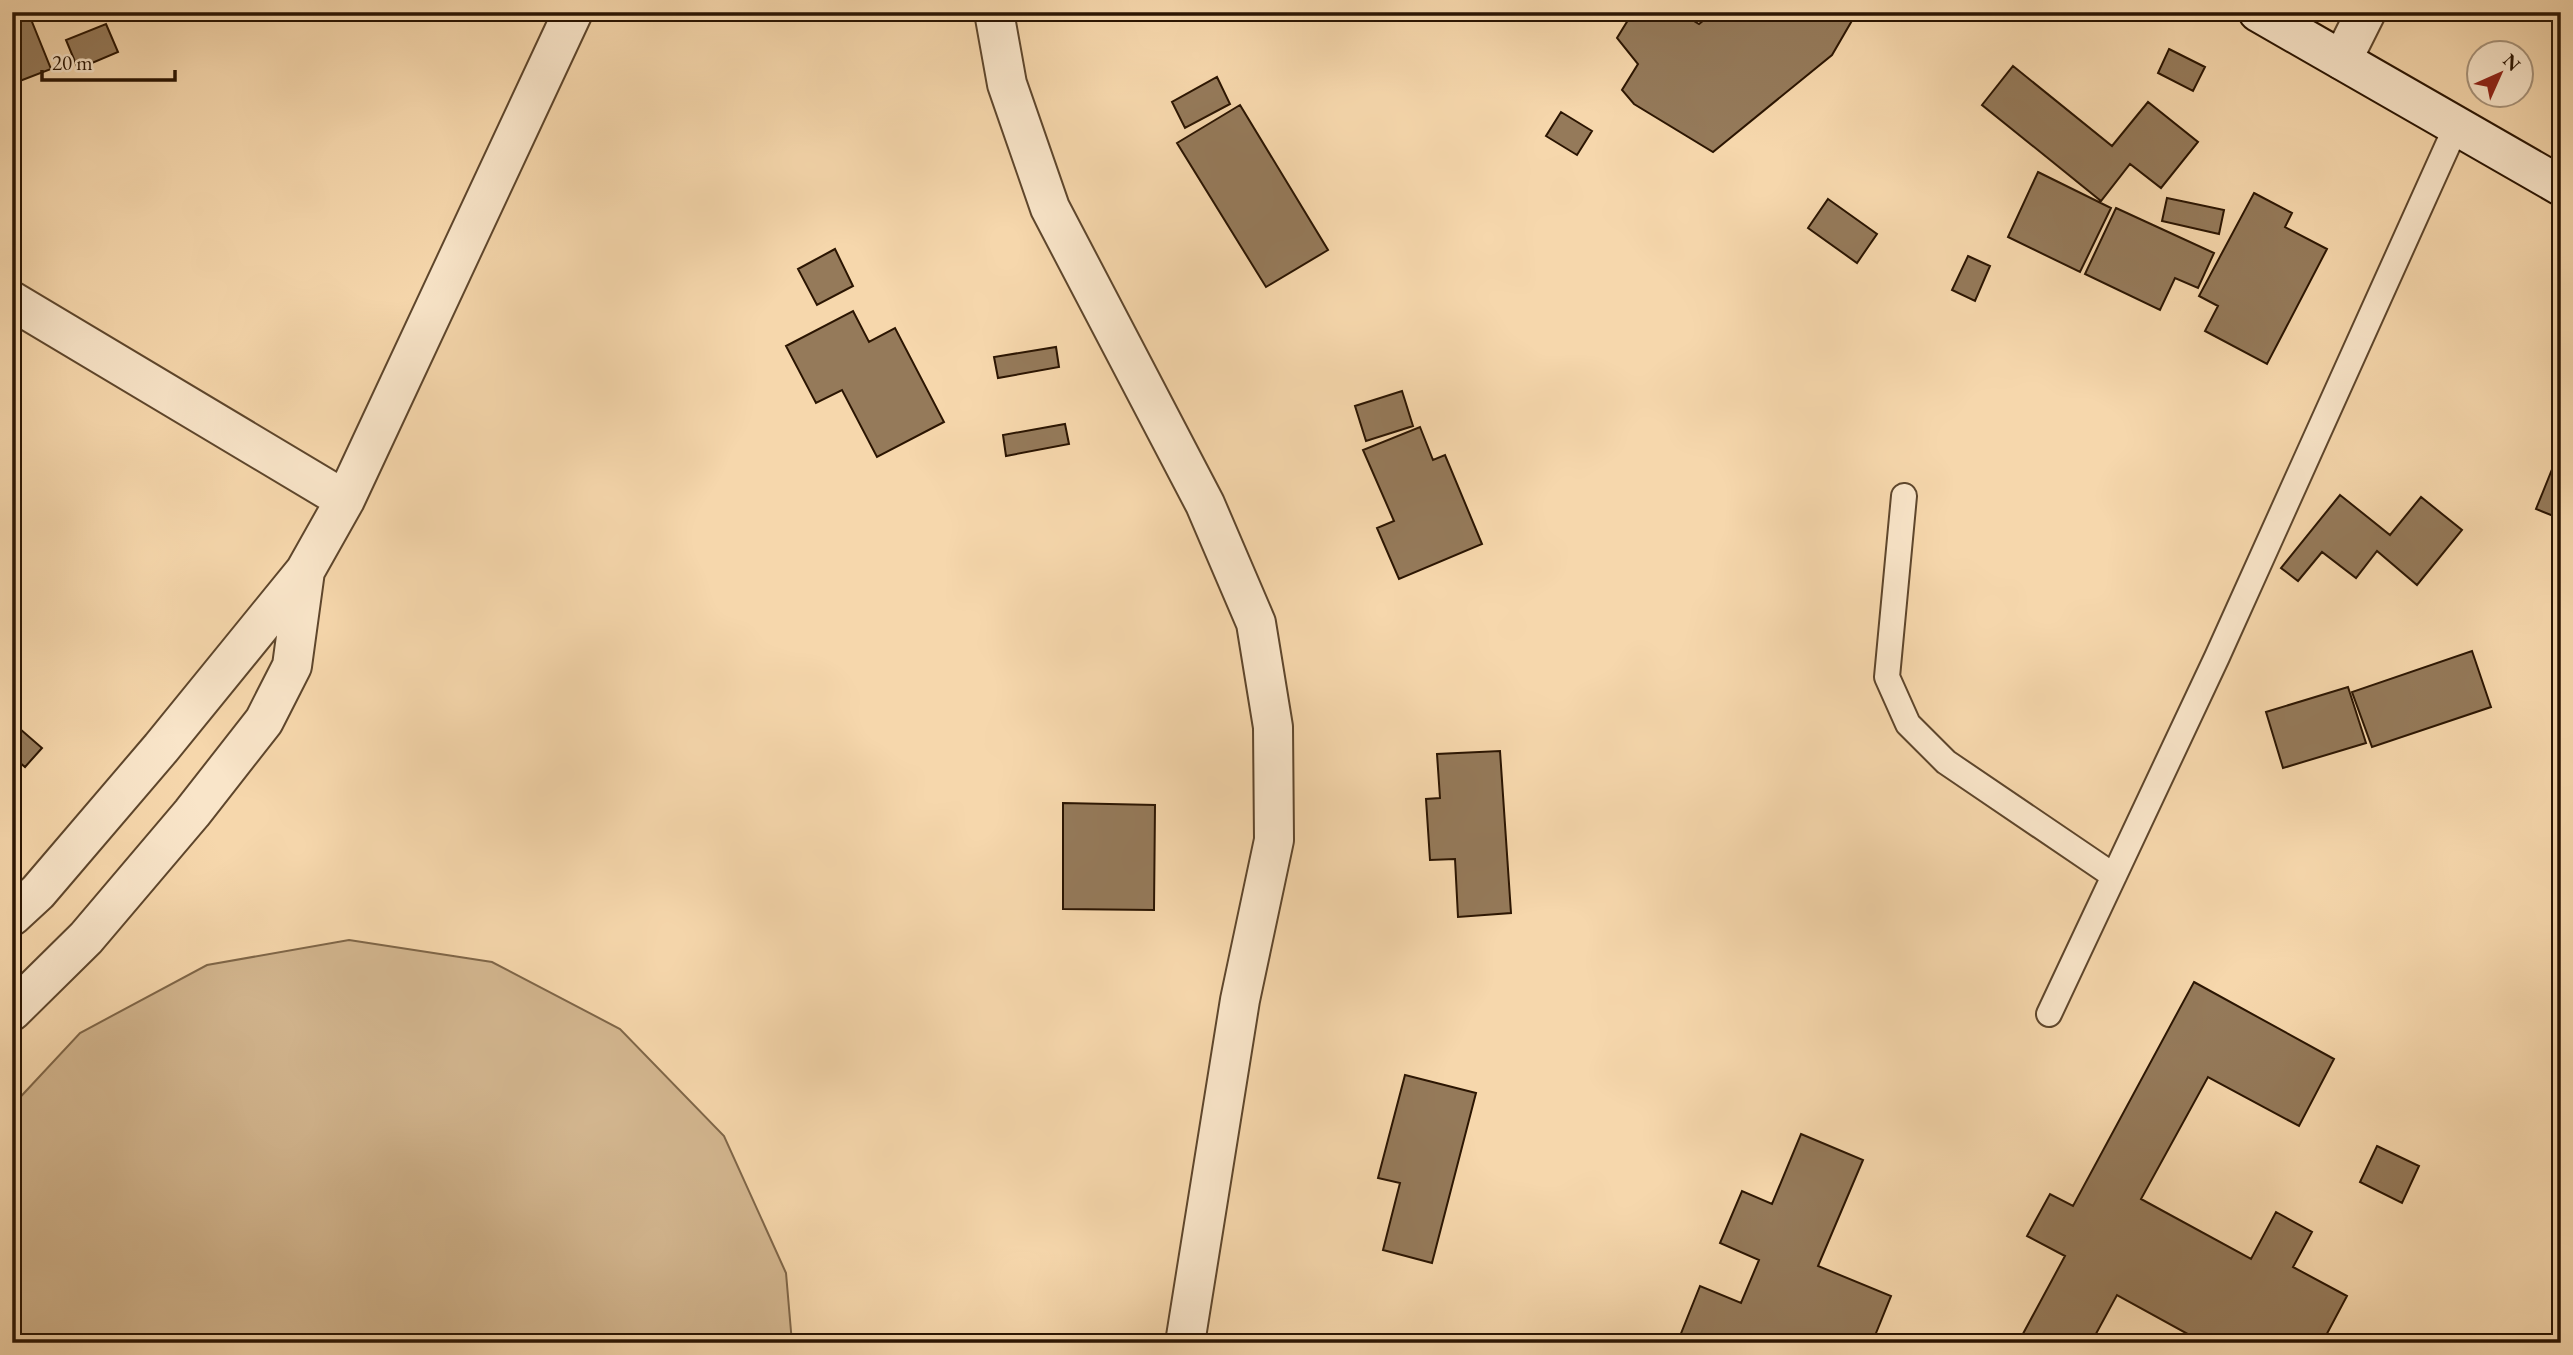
<svg xmlns="http://www.w3.org/2000/svg" width="2573" height="1355" font-family="'EB Garamond',serif">
<style>
.green{fill:#d3b68f;stroke:#7f6648;stroke-width:2}
.building{fill:#957a5a;stroke:#2b1502;stroke-width:2}
.lines{fill:none;stroke-linecap:round;stroke-linejoin:round}
.lane-casing{stroke:#5e462c;stroke-width:28}
.street-casing{stroke:#5e462c;stroke-width:42}
.secondary-casing{stroke:#2b1502;stroke-width:42}
.lane{stroke:#f9e5c9;stroke-width:24}
.street{stroke:#f9e5c9;stroke-width:38}
.secondary{stroke:#f9e5c9;stroke-width:38}
</style>
<rect width="100%" height="100%" fill="#f6d7ac"/>
<filter id="stains"><feTurbulence type="fractalNoise" baseFrequency=".00286" numOctaves="4"/><feColorMatrix values="0 0 0 0 .2 0 0 0 0 .09 0 0 0 0 .02 0 0 0 .5 -.17"/></filter>
<radialGradient id="worn" r=".72"><stop offset=".6" stop-color="#630" stop-opacity="0"/><stop offset="1" stop-color="#630" stop-opacity=".3"/></radialGradient>
<path class="green" d="M349,940L492,962L620,1029L724,1136L786,1273L792,1343H12V1106L80,1033L207,965Z"/>
<path class="building" d="M12,12H28L51,69L12,84Z
M1633,12H1679L1699,24L1714,12H1857L1832,55L1713,152L1634,104L1622,90L1638,64L1617,38Z
M106,24L118,52L78,69L66,40Z
M2169,49L2205,67L2193,91L2158,73Z
M2013,66L2112,146L2148,102L2198,142L2161,188L2130,164L2101,201L1982,105Z
M1217,77L1230,104L1185,128L1172,102Z
M1240,105L1328,250L1266,287L1177,143Z
M1561,112L1592,131L1577,155L1546,136Z
M2038,172L2111,208L2080,272L2008,237Z
M2254,193L2292,213L2285,227L2327,249L2267,364L2205,331L2218,306L2199,296Z
M2167,198L2224,210L2219,234L2162,221Z
M1828,199L1877,234L1857,263L1808,228Z
M2116,208L2214,253L2198,288L2175,278L2160,310L2085,274Z
M835,249L853,286L817,305L798,269Z
M1968,256L1990,266L1975,301L1952,290Z
M853,311L869,342L895,328L944,422L877,457L842,390L816,403L786,346Z
M1056,347L1059,367L998,378L994,357Z
M1402,391L1413,426L1366,441L1355,406Z
M1065,424L1069,444L1006,456L1003,435Z
M1420,427L1433,460L1445,455L1482,544L1399,579L1377,528L1394,521L1363,450Z
M2555,462L2561,464V519L2536,509Z
M2340,495L2390,535L2421,497L2462,530L2417,585L2377,551L2356,578L2322,552L2298,581L2281,568Z
M2472,651L2491,707L2372,747L2352,692Z
M2348,687L2366,743L2283,768L2266,712Z
M12,722L42,748L25,767L12,756Z
M1500,751L1511,913L1458,917L1455,859L1430,860L1426,799L1440,798L1437,754Z
M1063,803L1155,805L1154,910L1063,909Z
M2194,982L2334,1059L2299,1126L2208,1077L2141,1199L2251,1259L2276,1212L2312,1232L2293,1267L2347,1296L2322,1343H2204L2117,1295L2091,1343H2018L2065,1256L2027,1236L2050,1194L2073,1206Z
M1405,1075L1476,1093L1432,1263L1383,1250L1400,1183L1378,1178Z
M1801,1134L1863,1160L1818,1266L1891,1296L1872,1343L1678,1341L1700,1286L1741,1303L1759,1260L1720,1243L1742,1191L1772,1204Z
M2377,1146L2419,1166L2402,1203L2360,1182Z"/>
<g class="lines">
<defs>
<path id="lane" d="M1904,496L1887,677L1908,724L1946,762L2114,876
M2049,1014L2217,657L2456,127"/>
<path id="street" d="M994,12L1007,84L1050,208L1205,504L1256,623L1273,727L1274,840L1240,1000L1185,1343
M2342,60L2366,12
M12,301L345,500
M12,916L38,892L161,748L305,571L345,500L573,12
M12,1011L86,938L192,813L264,721L292,666L305,571"/>
<path id="secondary" d="M2258,12L2561,186"/>
</defs>
<use href="#lane" class="lane-casing"/>
<use href="#street" class="street-casing"/>
<use href="#secondary" class="secondary-casing"/>
<use href="#lane" class="lane"/>
<use href="#street" class="street"/>
<use href="#secondary" class="secondary"/>
</g>
<rect width="2573" height="1355" fill="none" stroke="#f6d7ac" stroke-width="42"/>
<rect x="14" y="14" width="2545" height="1327" fill="none" stroke="#2b1502" stroke-width="3.5"/>
<rect x="21" y="21" width="2531" height="1313" fill="none" stroke="#2b1502" stroke-width="2"/>
<g transform="translate(2500 74) rotate(45)"><circle r="33" fill="#f9e5c9" stroke="#a79279" stroke-width="2"/>
<path d="M0-5L12 26L0 18L-12 26Z" fill="#8f2418"/>
<text y="-10" font-size="19" font-weight="bold" text-anchor="middle" fill="#2b1502">N</text>
</g>
<path d="M42 70v10h133v-10" fill="none" stroke="#2b1502" stroke-width="3.5"/>
<text x="52" y="70" font-size="21" fill="#2b1502" stroke="#f9e5c9" stroke-width="5" paint-order="stroke">20 m</text>
<rect width="100%" height="100%" filter="url(#stains)"/>
<rect width="100%" height="100%" fill="url(#worn)"/>
</svg>
